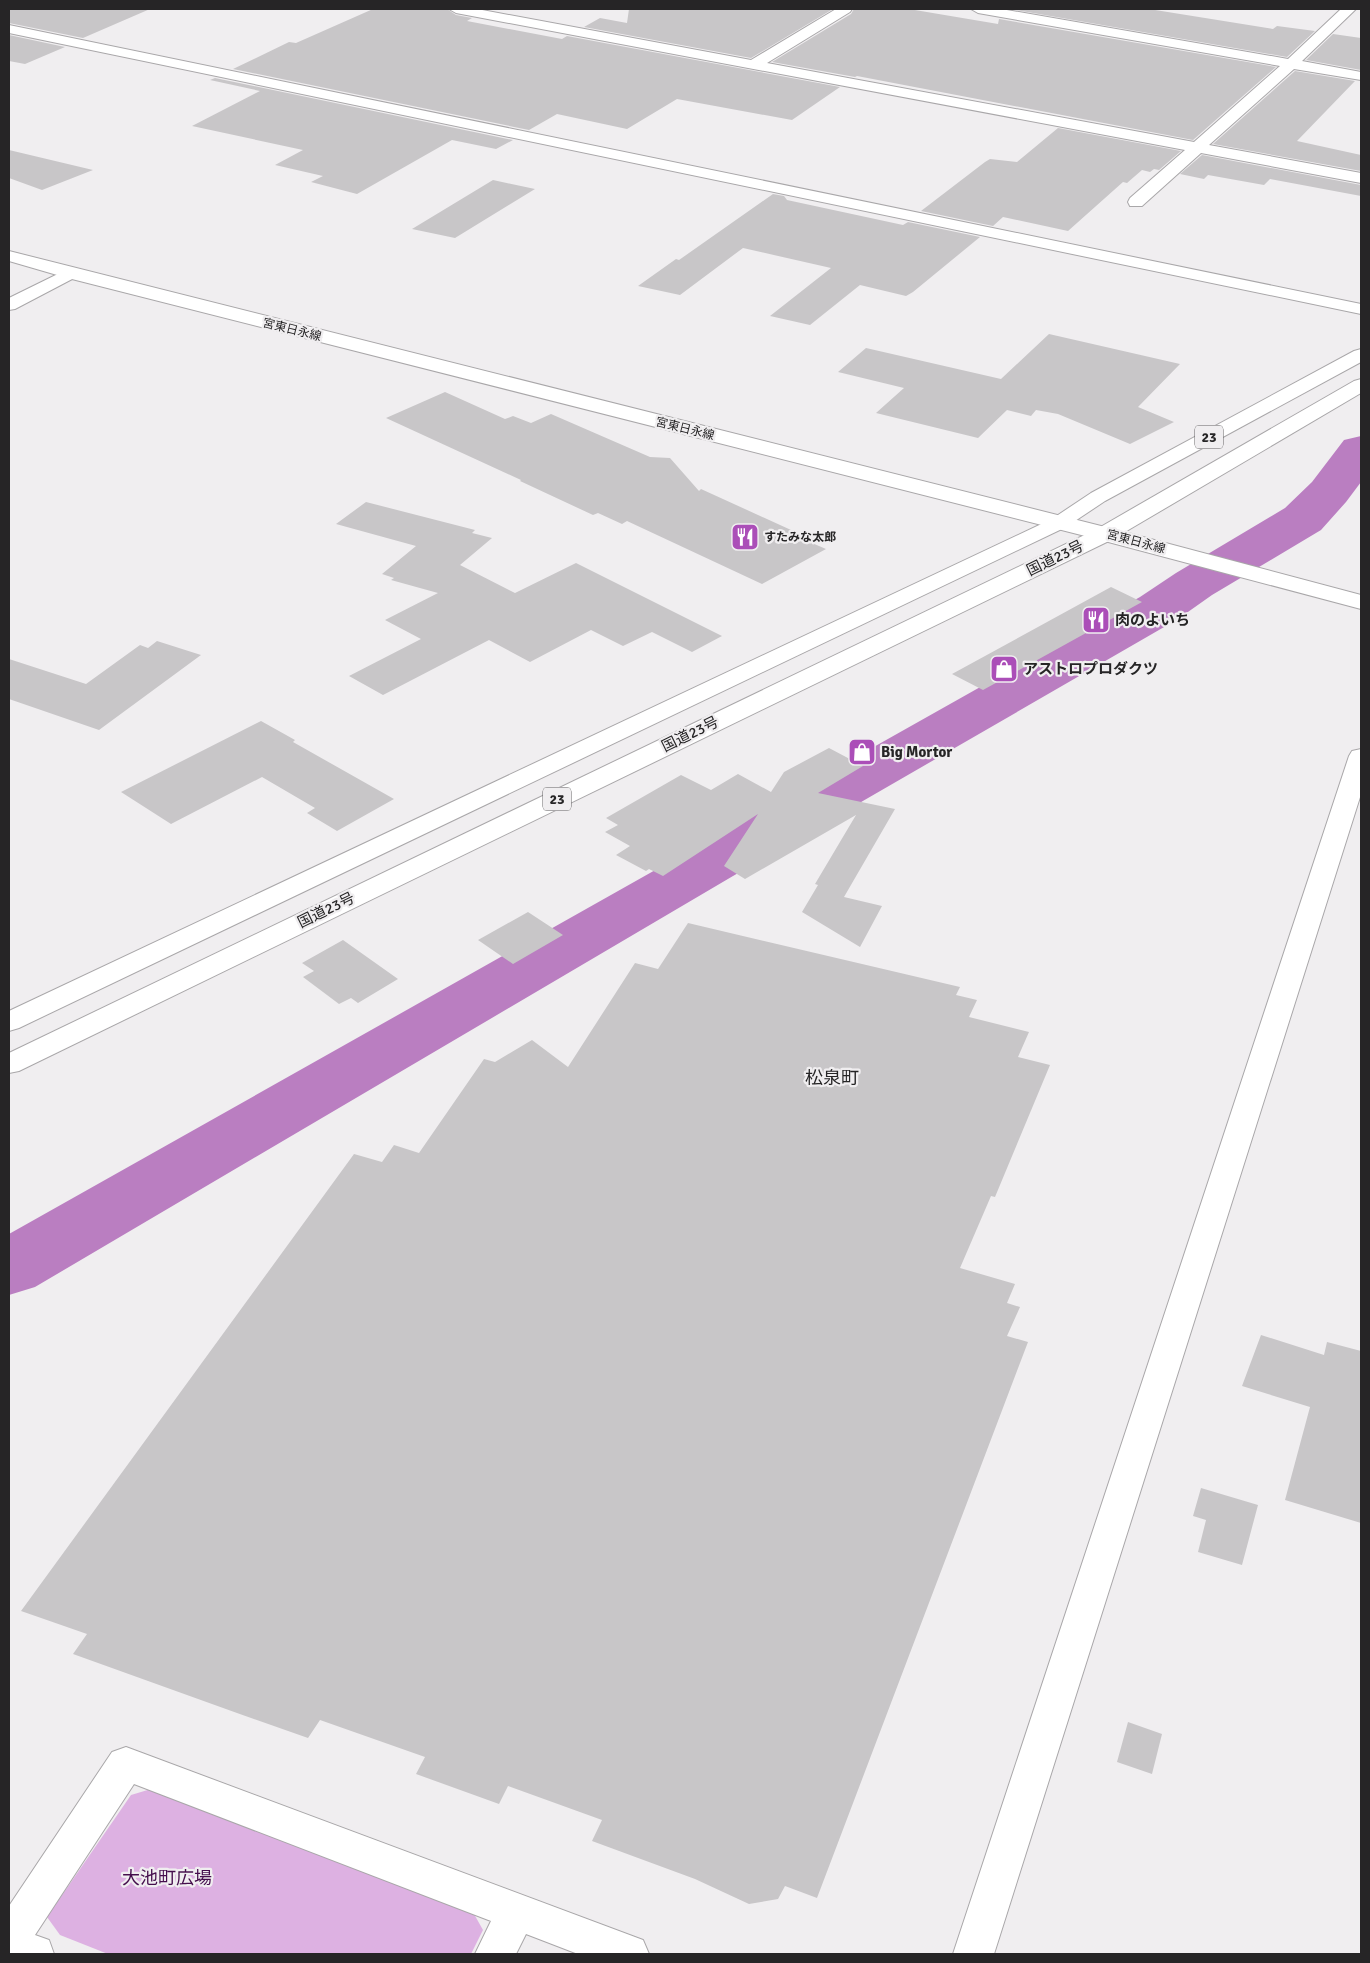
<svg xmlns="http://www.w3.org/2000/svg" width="1370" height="1963" font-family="Signika,'Noto Sans JP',sans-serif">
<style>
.green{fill:#ddb1e2}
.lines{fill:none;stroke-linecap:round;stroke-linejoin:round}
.river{fill:#ba7ec1;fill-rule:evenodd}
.building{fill:#c8c6c8}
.minor-casing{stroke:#a9a7a9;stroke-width:2}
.major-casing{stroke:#a9a7a9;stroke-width:2}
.highway-casing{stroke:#a9a7a9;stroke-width:2}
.minor{fill:#fff;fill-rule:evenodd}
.major{fill:#fff;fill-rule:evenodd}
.highway{fill:#fff;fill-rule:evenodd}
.labels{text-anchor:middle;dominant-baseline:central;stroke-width:4.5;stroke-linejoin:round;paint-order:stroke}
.far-street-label{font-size:12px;fill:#262526;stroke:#f0eef0}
.far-poi-label{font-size:12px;font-weight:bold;fill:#262526;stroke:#f0eef0;text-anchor:start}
.shield{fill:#f0eef0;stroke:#636163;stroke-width:1}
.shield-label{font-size:14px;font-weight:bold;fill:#262526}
.street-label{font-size:15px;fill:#262526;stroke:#f0eef0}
.poi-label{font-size:15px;font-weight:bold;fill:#262526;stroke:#f0eef0;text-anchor:start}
.quarter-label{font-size:18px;fill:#262526;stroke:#f0eef0}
.near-park-label{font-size:18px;fill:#450e4d;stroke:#f0eef0}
</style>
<rect width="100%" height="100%" fill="#f0eef0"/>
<path class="green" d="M151,1789L474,1914L483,1930L471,1954H108L60,1935L47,1917L131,1795Z"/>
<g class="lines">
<path class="river" d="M1361,436V482L1346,502L1321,530L1212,595L1178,619L733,876L35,1287L9,1295V1234L1140,597L1176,573L1285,508L1312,482L1344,440Z"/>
</g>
<path class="building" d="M9,9H150L83,38L9,23Z
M373,9H447L456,15L472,18L467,21L562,39L567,36L840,87L792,120L677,99L627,129L557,114L529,130L233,69L289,42L296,43Z
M629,9H833L751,58L584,27L600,18L627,23Z
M854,9H909L998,24L999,19L1276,67L1193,140L857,76L855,77L772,62L851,14Z
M1010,9H1149L1273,29L1277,26L1315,31L1287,57Z
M1333,34L1361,38V70L1306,60Z
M9,35L65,47L25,64L9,61Z
M1295,71L1355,81L1297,141L1361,155V171L1213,144Z
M215,78L513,140L496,149L452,140L357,194L311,182L323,176L275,165L303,150L192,126L260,91L210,80Z
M1058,128L1181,151L1159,170L1154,169L1150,172L1142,170L1127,183L1123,182L1068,231L1003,217L993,226L921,211L985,162L990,159L1017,162Z
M9,150L93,170L42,190L9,178Z
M1202,155L1361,185V196L1270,179L1264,185L1208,175L1204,179L1180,174Z
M493,180L535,189L455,238L412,229Z
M773,194L784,196L787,200L903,225L908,222L980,237L913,292L906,296L860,285L810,325L770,316L831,268L743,248L680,295L638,286L676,259L679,260Z
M1049,334L1180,364L1138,407L1174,422L1130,444L1058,414L1036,410L1031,416L1007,410L978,438L876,413L904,388L838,372L866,348L1001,379Z
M445,392L505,419L513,416L531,423L551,414L650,457L670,458L699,491L701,489L802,535L798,537L826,549L762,584L627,521L622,524L598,513L593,515L520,481L521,480L386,418Z
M366,502L475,530L472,533L492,538L460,565L515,593L576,563L722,636L692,652L652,632L623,646L591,630L530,662L489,640L383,695L349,676L421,639L385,620L438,593L391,580L394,578L382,574L416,546L336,524Z
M1111,587L1142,602L983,690L952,674Z
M157,641L201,655L99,730L9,699V659L86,684L140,645L148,648Z
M261,721L295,740L293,742L394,799L337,831L307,813L315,808L262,777L171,824L121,792Z
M829,748L863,766L818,793L895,809L844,897L882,906L860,947L802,912L818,885L815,884L856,815L745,879L724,866L758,814L663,876L649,869L646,871L616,855L630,846L605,832L618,825L606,818L681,775L711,790L738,774L771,792L784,772Z
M528,912L563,935L513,964L478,940Z
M688,923L960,987L956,995L977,1000L969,1017L1029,1032L1018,1057L1050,1065L995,1197L991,1196L960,1268L1015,1284L1007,1303L1020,1307L1007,1336L1028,1342L817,1898L785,1886L778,1899L749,1904L695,1879L592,1841L602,1820L508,1786L499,1804L416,1774L425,1757L320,1720L308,1738L237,1713L73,1654L87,1634L21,1611L354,1154L382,1162L394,1145L419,1153L484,1059L495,1062L532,1040L568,1067L635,963L658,969Z
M343,940L398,979L358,1003L351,998L339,1004L303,977L314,971L302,963Z
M1261,1335L1324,1355L1327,1342L1361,1351V1523L1285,1500L1310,1407L1242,1386Z
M1201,1488L1258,1505L1242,1565L1198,1552L1206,1520L1193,1516Z
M1128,1722L1162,1734L1152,1774L1117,1762Z"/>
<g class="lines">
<defs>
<path id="minor" d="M449,9H477L751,60L836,9H852L850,12L767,63L1194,142L1280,66L978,13L971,9H1001L1288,59L1341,9H1356L1302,61L1361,72V80L1294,69L1209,145L1361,173V183L1201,153L1142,206H1130L1128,202L1130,198L1185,150L456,13Z
M9,25L1361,304V314L9,33Z
M70,268L76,269L79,273L76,277L15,309L9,310V298Z
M1361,749V794L994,1954H953L1349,756L1352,751Z
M126,1747L643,1940L649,1954H578L526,1934L516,1954H475L491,1921L134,1784L35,1935L49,1940L54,1954H9V1906L112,1752Z"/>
<path id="major" d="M9,251L1113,529L1361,595V609L1097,539L64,277L9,261Z"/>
<path id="highway" d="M1361,349V362L1105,501L1066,527L19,1028L9,1031V1011L1052,519L1091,493L1354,351Z
M1361,379V393L1113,539L19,1071L9,1073V1053L1097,529L1354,381Z"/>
</defs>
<use href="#minor" class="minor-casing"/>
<use href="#major" class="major-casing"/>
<use href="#highway" class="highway-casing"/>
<use href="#minor" class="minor"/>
<use href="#major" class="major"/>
<use href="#highway" class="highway"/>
</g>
<defs>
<symbol id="restaurant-square" viewBox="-11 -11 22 22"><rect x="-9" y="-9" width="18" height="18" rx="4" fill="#ab4eb8" stroke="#f0eef0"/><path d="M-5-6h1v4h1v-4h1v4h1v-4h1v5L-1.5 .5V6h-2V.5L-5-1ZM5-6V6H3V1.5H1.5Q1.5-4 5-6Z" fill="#fff"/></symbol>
<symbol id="shop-square" viewBox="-11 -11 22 22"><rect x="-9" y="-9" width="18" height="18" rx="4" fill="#ab4eb8" stroke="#f0eef0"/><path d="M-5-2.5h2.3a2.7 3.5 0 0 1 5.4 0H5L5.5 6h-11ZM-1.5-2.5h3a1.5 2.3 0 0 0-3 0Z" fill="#fff"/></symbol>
</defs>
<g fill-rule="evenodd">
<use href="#restaurant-square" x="729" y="521" width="32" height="32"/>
<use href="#restaurant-square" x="1080" y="604" width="32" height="32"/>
<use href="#shop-square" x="988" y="653" width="32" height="32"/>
<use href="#shop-square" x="846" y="736" width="32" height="32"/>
</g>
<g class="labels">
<g class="far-street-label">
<text transform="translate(292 330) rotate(14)">宮東日永線</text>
<text transform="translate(685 429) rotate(14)">宮東日永線</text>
<text transform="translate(1136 542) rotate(15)">宮東日永線</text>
</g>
<g class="far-poi-label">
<text x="764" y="537">すたみな太郎</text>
</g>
<g class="shield">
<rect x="1195" y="425.5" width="28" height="23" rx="4"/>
<rect x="543" y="787.5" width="28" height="23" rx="4"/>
</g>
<g class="shield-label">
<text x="1209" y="437">23</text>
<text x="557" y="799">23</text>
</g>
<g class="street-label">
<text transform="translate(1055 558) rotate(-26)">国道23号</text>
<text transform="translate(690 734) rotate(-26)">国道23号</text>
<text transform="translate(326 910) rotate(-26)">国道23号</text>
</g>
<g class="poi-label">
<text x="1115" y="620">肉のよいち</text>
<text x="1023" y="669">アストロプロダクツ</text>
<text x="881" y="752">Big Mortor</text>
</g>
<g class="quarter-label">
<text x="832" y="1078">松泉町</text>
</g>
<g class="near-park-label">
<text x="167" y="1878">大池町広場</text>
</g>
</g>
<rect width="1370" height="1963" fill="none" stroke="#262526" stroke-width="20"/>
</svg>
